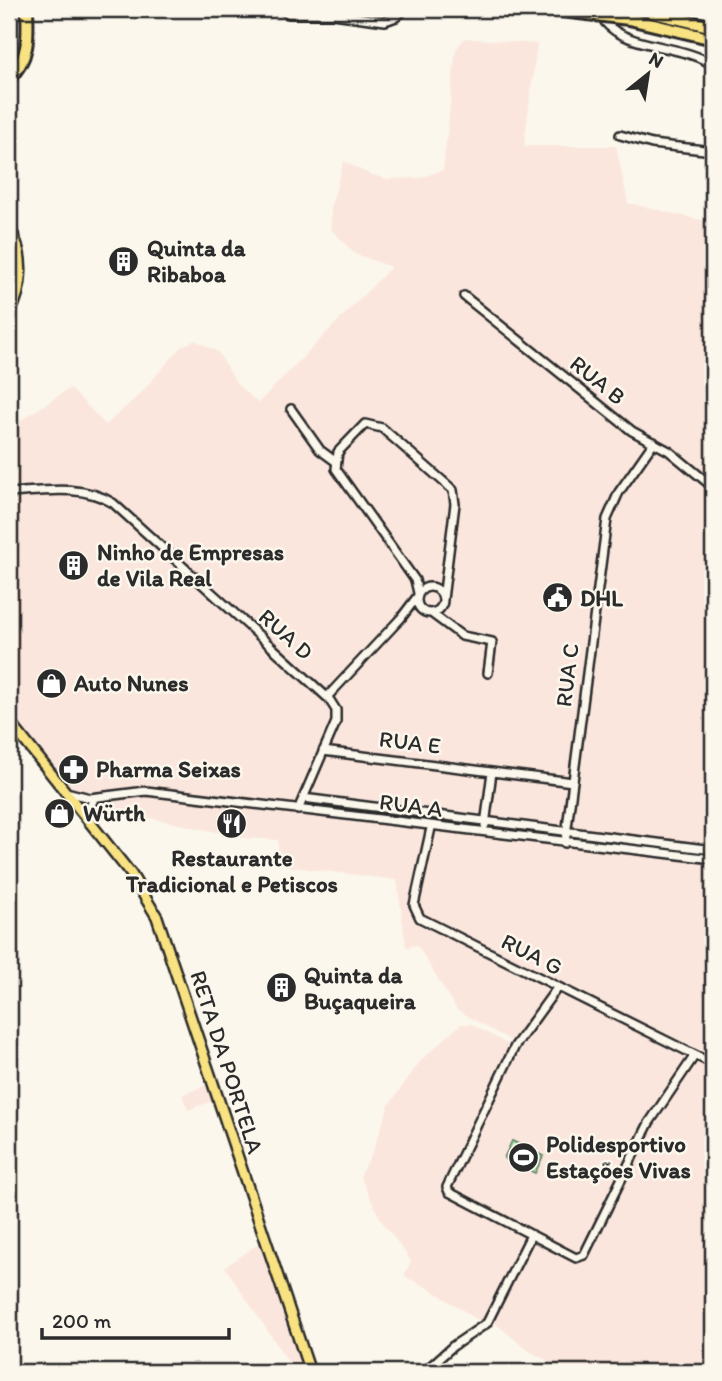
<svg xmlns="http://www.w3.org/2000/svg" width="722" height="1381" font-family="Itim,sans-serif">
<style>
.built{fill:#fbe6dd}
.grass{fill:url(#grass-dots);stroke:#708e70;stroke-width:2}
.garden{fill:#b6f0b4;stroke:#708e70;stroke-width:2}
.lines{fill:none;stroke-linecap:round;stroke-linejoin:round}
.minor-casing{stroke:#2b2b2b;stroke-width:12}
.major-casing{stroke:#2b2b2b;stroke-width:14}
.highway-casing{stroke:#2b2b2b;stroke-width:16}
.minor{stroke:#fbf7ec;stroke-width:7}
.major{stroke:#f8e281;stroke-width:9}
.highway{stroke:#f8e281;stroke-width:10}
.highway-bridge-casing{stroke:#2b2b2b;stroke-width:16;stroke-linecap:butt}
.highway-bridge{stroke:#f8e281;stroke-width:10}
.labels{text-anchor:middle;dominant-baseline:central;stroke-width:5;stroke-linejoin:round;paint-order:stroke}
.poi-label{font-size:23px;font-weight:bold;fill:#2b2b2b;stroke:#fbf7ec;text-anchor:start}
.street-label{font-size:23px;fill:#2b2b2b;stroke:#fbf7ec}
</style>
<defs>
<pattern id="grass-dots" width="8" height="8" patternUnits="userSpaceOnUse" patternTransform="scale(1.75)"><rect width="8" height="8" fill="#b6f0b4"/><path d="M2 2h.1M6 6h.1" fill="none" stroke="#9dce9b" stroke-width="1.8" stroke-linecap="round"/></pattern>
</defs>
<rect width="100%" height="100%" fill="#fbf7ec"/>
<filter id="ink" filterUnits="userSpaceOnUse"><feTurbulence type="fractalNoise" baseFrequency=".0143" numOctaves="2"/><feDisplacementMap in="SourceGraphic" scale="14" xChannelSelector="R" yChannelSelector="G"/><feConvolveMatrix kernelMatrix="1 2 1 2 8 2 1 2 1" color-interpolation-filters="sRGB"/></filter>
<g filter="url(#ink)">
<path class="built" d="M465,38L537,44L524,146H616L628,203L713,223V1372H569L529,1351L490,1319L485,1325L432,1290L404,1276L411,1261L381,1220L360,1176L373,1151L389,1105L421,1060L461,1024H471L509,1045L511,1041L457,1010L417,945L406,947L397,880L291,867L279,858L278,840L244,838L99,807L90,814L9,715V428L70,388L106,425L141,393L181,347L195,340L218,352L237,384L258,403L391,267L355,254L331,229V206L344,161L368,174L387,179L420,178L443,170L456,49Z
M209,1084L215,1100L188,1110L182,1095Z
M261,1242L303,1364L293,1369L225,1267Z"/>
<path class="grass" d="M319,803L326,807L480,826L321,809Z"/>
<path class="garden" d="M512,1141L543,1156L535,1173L504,1158Z"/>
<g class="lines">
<defs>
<path id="minor" d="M282,9L289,14H333L385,21L396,17L405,9
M606,9L605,22C627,49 683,44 713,65
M620,135L652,144L713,151
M464,296L632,431L669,451L713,487
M291,409L320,450L335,461
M9,493C44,491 82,484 113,503L329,699L336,710V722L298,810
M417 600a13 13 0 1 1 26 0a13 13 0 1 1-26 0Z
M418,593L415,580L336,469L338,452L365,424L382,428L453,490L455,504L443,599
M431,613L462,636L492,642L488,673
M327,697L401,618L417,597
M323,751L573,782
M66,792L90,798L146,791L713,859
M303,798L713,850
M85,816L93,801
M485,825L492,772
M431,828L414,905L420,918L713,1064
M565,843L607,519L619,492L654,442
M557,988L515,1046L447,1187L449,1192L576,1258L584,1255L649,1123L695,1055
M424,1372L453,1346L487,1323L531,1235"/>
<path id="major" d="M9,227C25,254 24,288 9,314
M9,721L131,874L157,917L310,1372"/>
<path id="highway" d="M637,9L713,27
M629,19L713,39
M9,78C30,59 28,35 27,9"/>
</defs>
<use href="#minor" class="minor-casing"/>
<use href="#major" class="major-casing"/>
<use href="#highway" class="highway-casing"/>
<use href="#minor" class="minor"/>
<use href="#major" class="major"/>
<use href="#highway" class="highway"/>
<defs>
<path id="highway-bridge" d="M545,9L629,19"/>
</defs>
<use href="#highway-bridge" class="highway-bridge-casing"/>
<use href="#highway-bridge" class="highway-bridge"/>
</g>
</g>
<defs>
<symbol id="building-disc" viewBox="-11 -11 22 22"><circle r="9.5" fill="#2b2b2b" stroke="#fbf7ec"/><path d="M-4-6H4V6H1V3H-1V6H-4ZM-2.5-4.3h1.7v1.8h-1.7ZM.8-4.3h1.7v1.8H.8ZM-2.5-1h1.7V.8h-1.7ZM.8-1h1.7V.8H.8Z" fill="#fff"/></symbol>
<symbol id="civic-disc" viewBox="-11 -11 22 22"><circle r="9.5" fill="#2b2b2b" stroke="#fbf7ec"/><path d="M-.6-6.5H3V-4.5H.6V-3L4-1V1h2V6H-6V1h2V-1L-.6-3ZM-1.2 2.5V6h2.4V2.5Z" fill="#fff"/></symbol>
<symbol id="shop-disc" viewBox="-11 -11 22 22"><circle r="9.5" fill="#2b2b2b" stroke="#fbf7ec"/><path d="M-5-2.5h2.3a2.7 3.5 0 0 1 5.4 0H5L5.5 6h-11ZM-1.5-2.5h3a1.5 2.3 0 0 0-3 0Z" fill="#fff"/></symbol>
<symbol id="pharmacy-disc" viewBox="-11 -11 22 22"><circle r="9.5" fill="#2b2b2b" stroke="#fbf7ec"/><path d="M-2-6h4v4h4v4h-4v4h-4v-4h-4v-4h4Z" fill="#fff"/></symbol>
<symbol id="restaurant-disc" viewBox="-11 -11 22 22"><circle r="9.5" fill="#2b2b2b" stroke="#fbf7ec"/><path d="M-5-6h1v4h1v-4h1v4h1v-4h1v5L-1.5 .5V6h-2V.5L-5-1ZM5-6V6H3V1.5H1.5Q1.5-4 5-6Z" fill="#fff"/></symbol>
<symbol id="stadium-disc" viewBox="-11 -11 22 22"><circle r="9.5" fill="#2b2b2b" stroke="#fbf7ec"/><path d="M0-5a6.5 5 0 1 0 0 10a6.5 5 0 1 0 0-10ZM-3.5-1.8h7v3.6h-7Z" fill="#fff"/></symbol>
</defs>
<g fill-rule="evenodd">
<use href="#building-disc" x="106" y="244" width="35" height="35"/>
<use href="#building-disc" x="56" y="548" width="35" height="35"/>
<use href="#civic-disc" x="540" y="580" width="35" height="35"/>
<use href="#shop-disc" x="34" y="666" width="35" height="35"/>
<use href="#pharmacy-disc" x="56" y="752" width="35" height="35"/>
<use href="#shop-disc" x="42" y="796" width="35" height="35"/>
<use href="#restaurant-disc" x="214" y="806" width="35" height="35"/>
<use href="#building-disc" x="264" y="970" width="35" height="35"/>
<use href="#stadium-disc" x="506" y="1140" width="35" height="35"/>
</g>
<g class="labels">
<g class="poi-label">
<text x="147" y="248">Quinta da<tspan x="147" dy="26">Ribaboa</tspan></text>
<text x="97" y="552">Ninho de Empresas<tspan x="97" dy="26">de Vila Real</tspan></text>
<text x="580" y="598">DHL</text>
<text x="74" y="683">Auto Nunes</text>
<text x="96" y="769">Pharma Seixas</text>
<text x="83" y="813">Würth</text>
<text x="232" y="858" text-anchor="middle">Restaurante<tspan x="232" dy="26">Tradicional e Petiscos</tspan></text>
<text x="304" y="975">Quinta da<tspan x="304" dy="26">Buçaqueira</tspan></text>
<text x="546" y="1144">Polidesportivo<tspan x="546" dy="26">Estações Vivas</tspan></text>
</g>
<g class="street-label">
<text transform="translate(598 380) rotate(39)">RUA B</text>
<text transform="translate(286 634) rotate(42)">RUA D</text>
<text transform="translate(567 675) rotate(-83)">RUA C</text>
<text transform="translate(410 742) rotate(7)">RUA E</text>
<text transform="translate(411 805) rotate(7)">RUA A</text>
<text transform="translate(532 954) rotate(27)">RUA G</text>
<text transform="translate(227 1062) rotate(72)">RETA DA PORTELA</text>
</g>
</g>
<rect width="722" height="1381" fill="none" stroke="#fbf7ec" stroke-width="35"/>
<rect x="18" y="18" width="687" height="1346" fill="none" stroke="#2b2b2b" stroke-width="2.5" filter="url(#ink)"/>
<g transform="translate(648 74) rotate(30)" stroke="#fbf7ec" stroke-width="5" paint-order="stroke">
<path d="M0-5L12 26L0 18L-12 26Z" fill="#2b2b2b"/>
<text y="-10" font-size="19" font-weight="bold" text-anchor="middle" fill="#2b2b2b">N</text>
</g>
<path d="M42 1328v10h187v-10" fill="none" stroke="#2b2b2b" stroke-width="3.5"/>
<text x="52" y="1328" font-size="21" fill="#2b2b2b" stroke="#fbf7ec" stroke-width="5" paint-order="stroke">200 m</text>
</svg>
